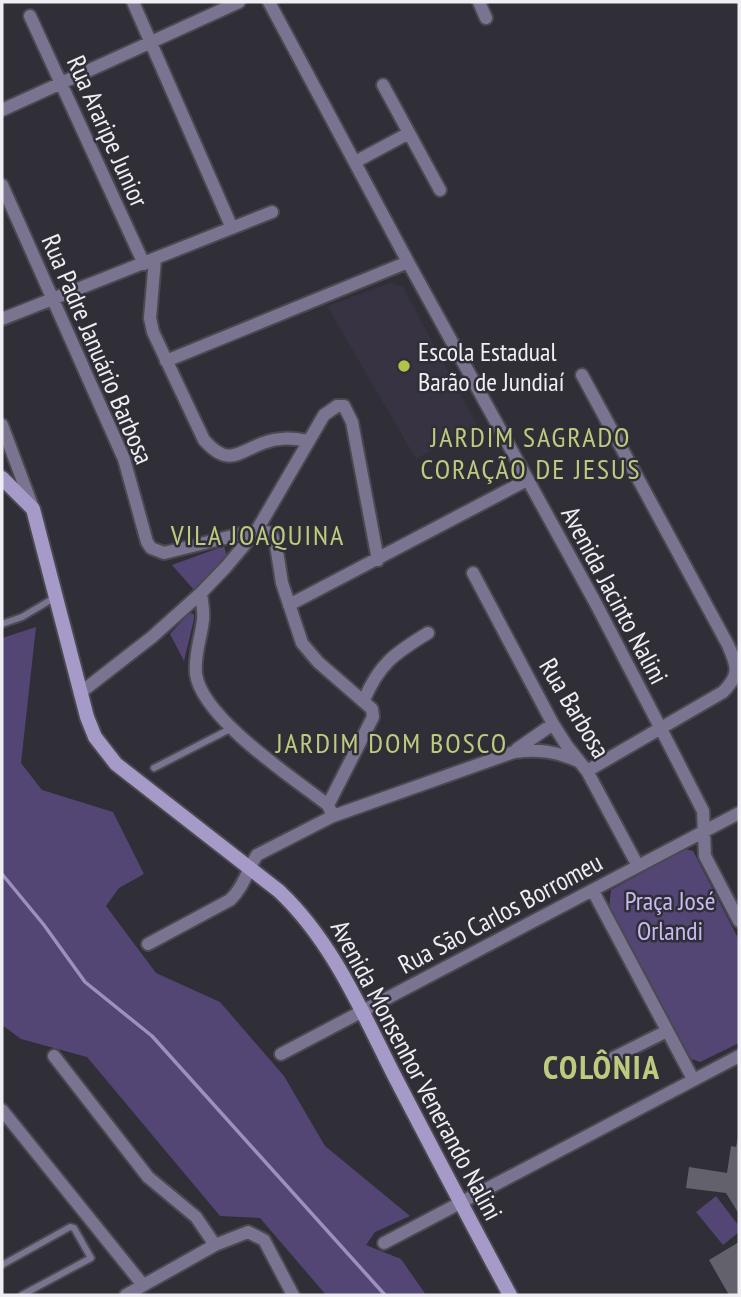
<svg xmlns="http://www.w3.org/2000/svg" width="741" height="1297" font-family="'PT Sans Narrow',sans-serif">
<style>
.built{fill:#373342}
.green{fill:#534674}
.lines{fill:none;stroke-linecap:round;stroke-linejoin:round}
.stream{stroke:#9d90bf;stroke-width:3.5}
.building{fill:#63616b}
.lane-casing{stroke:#4b4950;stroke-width:10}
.street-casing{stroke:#4b4950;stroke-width:16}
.secondary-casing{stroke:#4b4950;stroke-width:18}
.lane{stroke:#7b7491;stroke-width:6}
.street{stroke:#7b7491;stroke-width:12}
.secondary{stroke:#a69ac9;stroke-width:14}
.poi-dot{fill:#b3c24b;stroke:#302e36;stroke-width:2.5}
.labels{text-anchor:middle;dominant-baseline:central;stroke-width:5;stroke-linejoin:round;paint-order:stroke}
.street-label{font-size:26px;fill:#efeef3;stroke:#302e36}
.poi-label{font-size:26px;fill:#efeef3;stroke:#302e36;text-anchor:start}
.park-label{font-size:26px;fill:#c8baf2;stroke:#302e36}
.neighbourhood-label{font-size:28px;letter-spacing:2px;fill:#beca7e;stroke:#302e36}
.district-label{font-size:33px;font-weight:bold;letter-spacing:2px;fill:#beca7e;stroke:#302e36}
</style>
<rect width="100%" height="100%" fill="#302e36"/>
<path class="built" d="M391,283L403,287L477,425L416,459L327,306Z"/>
<path class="green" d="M224,546L227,556L194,590L172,565Z
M189,613L194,614V619L184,661L170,634Z
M36,627L21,763L42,790L113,812L144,874L119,888L106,906L156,973L220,1002L284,1076L325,1146L410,1216L375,1232L366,1245L401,1259L426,1295H326L260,1218L220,1216L87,1057L21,1039L2,1025V638Z
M685,849L693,851L739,940V1043L700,1062L689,1058L609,908L611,890Z
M716,1196L739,1226V1232L723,1245L696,1212Z"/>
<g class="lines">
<path class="stream" d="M2,874L44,925L85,982L152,1036L385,1295"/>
</g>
<path class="building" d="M738,1137L739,1138V1214L726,1193L686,1188L689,1167L727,1173L731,1146L736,1147Z
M739,1242V1295H729L709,1260Z"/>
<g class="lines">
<defs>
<path id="lane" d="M2,624L22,617L54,598
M154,768L232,728
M2,1265L70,1227L74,1228L91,1258L22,1295"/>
<path id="street" d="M133,2L232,228
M269,2L408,262L595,602L660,727L703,811L705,856L739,921
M479,2L486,18
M30,16L144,264
M383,85L440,190
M2,110L239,2
M355,162L409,133
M2,185L124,459L147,542L151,548L164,553L257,530L271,533L276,545L282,583L302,643L318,662L372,709L373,717L328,805L333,816
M155,259L150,318L153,332L204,440C228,467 237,453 263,443C279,437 292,438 308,441
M2,319L272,212
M166,361L408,262
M582,375L728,645C737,666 741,674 723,692L587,771
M2,425L33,508
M473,573L553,724L567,746L587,771L638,866
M201,593C202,602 204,611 203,620C201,638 194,655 196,674C202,718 293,778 328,805
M289,605L527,480
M80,693L152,637L201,593L226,567L257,530L324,415L337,406H344L352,422L378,560
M364,700C379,664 395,653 428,633
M517,749L553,724
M593,891L693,1079
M148,944L230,900C244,887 247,870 257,855L333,816L514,752C538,749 555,751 578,761
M281,1054L739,813
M54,1056L148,1177L196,1217L215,1245
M613,1058L667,1031
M2,1110L143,1285
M384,1243L739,1056
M126,1295L215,1245L248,1232L264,1240L293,1295"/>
<path id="secondary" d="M2,478L33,509L87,717L95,737L116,764L279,891C333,942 362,1012 395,1077C433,1150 471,1223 510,1295"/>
</defs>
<use href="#lane" class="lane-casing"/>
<use href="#street" class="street-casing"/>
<use href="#secondary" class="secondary-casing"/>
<use href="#lane" class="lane"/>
<use href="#street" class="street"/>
<use href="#secondary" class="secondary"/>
</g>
<circle class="poi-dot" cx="404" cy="366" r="7"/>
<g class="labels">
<g class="street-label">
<text transform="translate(108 131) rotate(66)">Rua Araripe Junior</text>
<text transform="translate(98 349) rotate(67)">Rua Padre Januário Barbosa</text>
<text transform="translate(615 595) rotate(62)">Avenida Jacinto Nalini</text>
<text transform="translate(575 708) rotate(59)">Rua Barbosa</text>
<text transform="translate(500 913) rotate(-28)">Rua São Carlos Borromeu</text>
<text transform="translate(417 1070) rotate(62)">Avenida Monsenhor Venerando Nalini</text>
</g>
<g class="poi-label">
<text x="418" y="351">Escola Estadual<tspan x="418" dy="30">Barão de Jundiaí</tspan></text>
</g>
<g class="park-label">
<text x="670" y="900">Praça José<tspan x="670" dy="30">Orlandi</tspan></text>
</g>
<g class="neighbourhood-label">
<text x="531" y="436">JARDIM SAGRADO<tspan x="531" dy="32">CORAÇÃO DE JESUS</tspan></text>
<text x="258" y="534">VILA JOAQUINA</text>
<text x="392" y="742">JARDIM DOM BOSCO</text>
</g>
<g class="district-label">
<text x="602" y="1066">COLÔNIA</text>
</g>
</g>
<rect width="741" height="1297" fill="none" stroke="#efeef3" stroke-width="7"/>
</svg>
